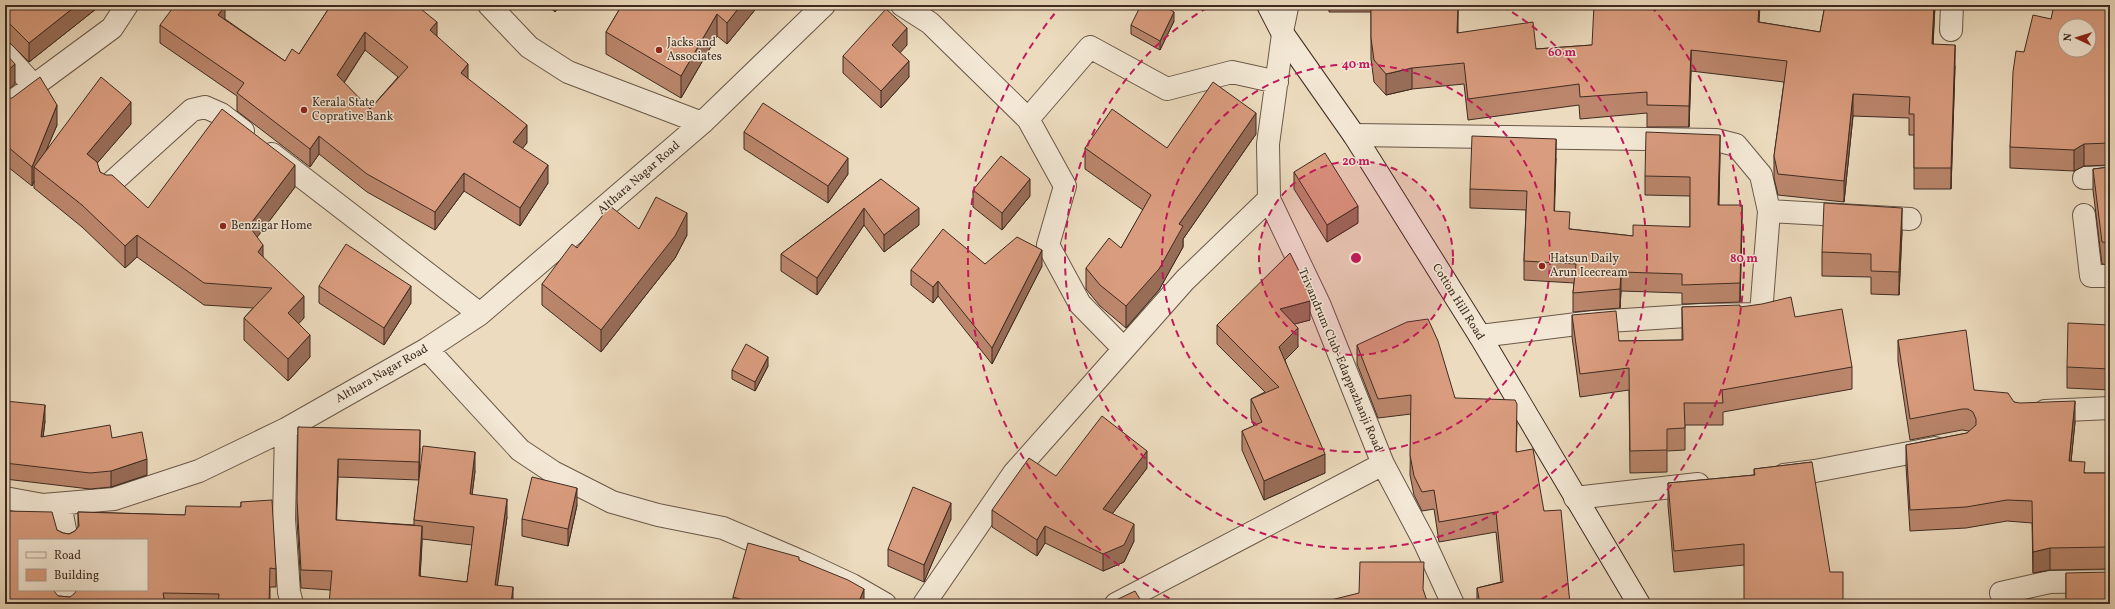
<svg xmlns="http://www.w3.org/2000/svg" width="2115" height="609" font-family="Vollkorn,serif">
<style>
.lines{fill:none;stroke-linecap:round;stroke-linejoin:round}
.service-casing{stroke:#6a5748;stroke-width:21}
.minor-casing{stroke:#6a5748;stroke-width:24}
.secondary-casing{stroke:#3e2b21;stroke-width:24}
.service{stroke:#f3e8d5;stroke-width:19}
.minor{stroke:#f3e8d5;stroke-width:22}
.secondary{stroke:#f3e8d5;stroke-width:22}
.wall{fill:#bb866c;stroke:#3e2b21;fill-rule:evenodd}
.shaded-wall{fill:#986d58;stroke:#3e2b21}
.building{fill:#d99c7e;stroke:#3e2b21;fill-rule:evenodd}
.ring{fill:none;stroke:#c2185b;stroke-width:2;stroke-dasharray:7 5}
.poi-dot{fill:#8f2418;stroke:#f3e8d5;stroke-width:1.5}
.labels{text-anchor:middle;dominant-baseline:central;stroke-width:3;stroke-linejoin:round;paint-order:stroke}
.poi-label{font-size:12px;fill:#3e2b21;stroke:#f3e8d5;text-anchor:start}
.street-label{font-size:12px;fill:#3e2b21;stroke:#f3e8d5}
.centre{fill:#c2185b;stroke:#f3e8d5;stroke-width:2}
.ring-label{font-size:12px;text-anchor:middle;font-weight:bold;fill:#c2185b;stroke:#f3e8d5;stroke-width:3;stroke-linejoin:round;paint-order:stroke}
</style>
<rect width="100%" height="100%" fill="#ecdbbe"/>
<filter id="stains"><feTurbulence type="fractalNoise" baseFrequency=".005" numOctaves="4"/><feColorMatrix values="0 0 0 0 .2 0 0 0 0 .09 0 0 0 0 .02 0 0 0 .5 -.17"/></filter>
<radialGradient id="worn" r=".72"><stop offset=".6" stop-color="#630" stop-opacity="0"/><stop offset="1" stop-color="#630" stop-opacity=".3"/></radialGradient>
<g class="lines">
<defs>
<path id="service" d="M1283,34L1289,5"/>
<path id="minor" d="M489,5L529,47L568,72L702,123L824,5
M902,5L930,23L1028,119L1065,186L1048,245L1080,304L1124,349
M1951,30L1952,5
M1283,34L1268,144L1269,199L1320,306L1383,464L1424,541L1453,604
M5,54L34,86
M5,107L112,28L127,5
M1028,119L1090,47L1167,89L1232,72L1277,82
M1354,135L1716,140L1736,145L1761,175L1769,211L1910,219
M272,154L480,314
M2084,178L2110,177
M109,185L192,110L205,107L221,114L243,131
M2084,215L2091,276H2110
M1480,336L1593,322L1702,315L1761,314L1769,211
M427,349L520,450L553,472L612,502L658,515L723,528L805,563L852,585L885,604
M2045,411L2110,408
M286,429L284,519L289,592L292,604
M1784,475L1815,471L1935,448
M5,498L43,505L114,499L199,471L286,429L427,349L480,314L702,123
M1575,498L1698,484
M60,504L67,540
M2001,593L2050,582L2110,581
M65,604L66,590
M924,604L1014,473L1185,280L1269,199
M1116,604L1383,464"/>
<path id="secondary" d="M1268,5L1283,34L1354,135L1480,336L1639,604"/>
</defs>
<use href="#service" class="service-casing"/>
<use href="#minor" class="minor-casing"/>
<use href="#secondary" class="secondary-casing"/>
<use href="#service" class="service"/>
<use href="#minor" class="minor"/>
<use href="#secondary" class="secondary"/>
</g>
<path class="wall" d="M5,5H101L29,62L9,42H5Z
M331,5L437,36L468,79L527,143L522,148L548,183L520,226L464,191L435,230L367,192L319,154L310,167L237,111V96L160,43V25L225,19L285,61L299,54ZM365,50L398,77L370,109L344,83Z
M547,5H562L555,12Z
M622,5H759L727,44L717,36L681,98L606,54V32Z
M974,5H981L980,7Z
M1329,5H1458V33L1536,49L1592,45L1759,22L1820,32L1825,5H1935L1933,44L1955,66L1951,189H1914V135H1909V118L1853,116L1844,202L1778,195L1774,178V156L1784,82L1691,71L1689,127H1647V113L1580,119L1579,105L1468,120L1464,84L1412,89L1386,95L1374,82L1371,59V12H1329Z
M2110,5V165L2084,166L2074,171L2010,168V147L2024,52L2051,19Z
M1174,21L1160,50L1131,34V25Z
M907,45L900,52L909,77L881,108L843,73V56Z
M5,99L57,125L47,148L131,124L97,163L100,172L148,208L295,187L257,237L263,257L304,318L298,324L310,357L288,381L244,340V318L253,308L204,305L137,257L125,268L82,227L34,188V181L32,186L8,167L5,162Z
M744,132L848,174L828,203L744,149Z
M1256,134L1183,239V247L1159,290L1126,328L1100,306L1086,289V268L1121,248L1143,210L1085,169V148H1167Z
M1720,154L1719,205L1742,224L1740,302L1682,304V293L1621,291L1620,308L1573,312V293L1574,283L1524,280V261L1526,210L1470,208V189L1556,158L1554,211L1570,229L1633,236L1690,227V196L1645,195V176Z
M2110,167V265L2102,264L2093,190V169Z
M1294,172L1358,223L1327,242L1294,189Z
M881,179L919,225L884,252L864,225L817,295L781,271V254Z
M973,190L1030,196L1002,230L973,207Z
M639,229L687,235L675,258L601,352L542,305V284L577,248Z
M1902,231L1899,295L1871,294V277L1822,276V252Z
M985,264L1042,266L992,364L938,296L933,303L911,285V270Z
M319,286L411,303L384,345L319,303Z
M1682,307H1740L1795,317L1852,367V389L1723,412V425H1685V450L1667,451V472L1630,473L1629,390L1580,397L1572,337V315L1619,341L1682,340Z
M1310,320L1294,324L1298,347L1285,360L1325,473L1264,500L1242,450V431L1254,426L1251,418V399L1265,392L1217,344V325Z
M2110,325V390L2067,388V367Z
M1898,340L1974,390L2014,402L2075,422L2071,461L2085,473H2110V569L2050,570L2033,573L2032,523L2007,521L1966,528L1910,531L1906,466V445L1967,433L1969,431L1962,430L1910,440L1898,361Z
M1357,345L1455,398L1517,423L1516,452L1544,511L1570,604H1477V588L1501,582L1496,532L1439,542L1434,509L1422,511L1414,495L1410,475L1411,414L1378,418L1357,364Z
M768,366L755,391L732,379V370Z
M5,401L45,421L43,437L112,438L147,475L111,487L90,489L5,479Z
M298,427L420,448L419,478L475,471L472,494L507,517L497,585L513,604L330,590L301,588L297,519ZM338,477L419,480L414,520V525L336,520ZM422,539L472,545L467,582L420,577Z
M1812,462L1744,565L1674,572L1668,505V483L1754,475V469Z
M1147,468L1112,514L1134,541L1124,562L1103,571L1045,543L1037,556L992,527V510Z
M241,502L276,569V587H270V604H5V511L57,530L63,533L69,534L75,531L78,527V512L185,515L241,507ZM19,540L147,590L70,597L58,596L54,592L55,590H19Z
M577,505L568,546L522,536V519Z
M951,519L924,582L888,566V549Z
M799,560L864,604H733V597Z
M2066,573L2110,604H2066Z"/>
<path class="shaded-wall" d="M77,5H101L29,62V43Z
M555,5H562L555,12Z
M741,5H759L727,44V23Z
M1458,5L1457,54V33Z
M1759,5H1760L1758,43V22Z
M1934,5H1935L1932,65V44Z
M225,6V24L218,15Z
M1174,12V21L1160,50V41Z
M717,14V36L681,98V76Z
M437,22V40L430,30Z
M907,28V45L892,62V45Z
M365,32V50L337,93V75Z
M1955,45V66L1951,189V168Z
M1691,50V71L1689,127V106Z
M909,61V77L881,108V91Z
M15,64V84L5,92V73Z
M468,64V82L461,73Z
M1412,68V89L1386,95V74Z
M1853,94V116L1844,202V181Z
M131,102V124L87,175V154Z
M57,105V125L38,170L34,167V181L32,186V167Z
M1256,113V134L1183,239V247L1159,290L1126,328V306L1179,224Z
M527,125V143L513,160V142Z
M1720,135V154L1718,224V205Z
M319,136V154L310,167V149Z
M1556,139V158L1554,230V211Z
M2084,144V166L2074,171V150Z
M848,158V174L828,203V186Z
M295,165V187L249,248V226Z
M548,165V183L520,226V208Z
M464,173V191L435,230V212Z
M1030,179V196L1002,230V213Z
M1742,205V224L1740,302V283Z
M1358,206V223L1327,242V225Z
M864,208V225L817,295V278Z
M919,208V225L884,252V235Z
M1902,208V231L1899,295V272Z
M687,213V235L675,258L601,352V330Z
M137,235V257L125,268V246Z
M263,245V267L258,252Z
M1042,250V266L992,364V348Z
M1621,272V291L1620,308V289Z
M938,281V296L933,303V287Z
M411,286V303L384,345V328Z
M304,296V318L288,335V313Z
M1310,301V320L1280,328V309Z
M1298,328V347L1279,366V347Z
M310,335V357L288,381V359Z
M768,357V366L755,391V382Z
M2075,401V422L2069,482V461Z
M45,405V421L41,453V437Z
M420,430V448L419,480V462Z
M1147,451V468L1103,526V509Z
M475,452V471L470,512V494Z
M1325,454V473L1264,500V481Z
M147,459V475L111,487V471Z
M338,459V477L336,538V520Z
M577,488V505L568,546V529Z
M507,499V517L495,603V585Z
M951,503V519L924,582V565Z
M1134,524V541L1124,562L1103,571V554Z
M422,526V544L419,595V576Z
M1045,526V543L1037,556V540Z
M2050,548V570L2033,573V552Z
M513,587V604H511Z
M864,589V604H858Z"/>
<path class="building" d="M5,5H77L29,43L9,23H5Z
M175,5H224L225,6L218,15L285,61L292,49L299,54L331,5H416L437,22L430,30L468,64L461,73L527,125L513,142L548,165L520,208L464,173L435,212L367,174L319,136L310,149L237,93L244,83L160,25ZM365,32L408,67L370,109L337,75Z
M622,5H741L727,23L717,14L681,76L606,32Z
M1141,5H1162L1174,12L1160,41L1131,25Z
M1371,5H1458L1457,33L1533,22L1536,49L1592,45L1594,5H1759L1758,22L1820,32L1825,5H1934L1932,44L1955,45L1951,168H1914V114H1909L1910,97L1853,94L1844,181L1778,174L1774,156L1787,61L1691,50L1689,106L1647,105V92L1580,97L1579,84L1468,99L1464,63L1412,68L1386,74L1374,60L1371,38Z
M2054,5H2110V143L2084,144L2074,150L2010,147L2013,72L2016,51L2024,52L2033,15L2051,19ZM2065,26H2089V50H2065Z
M886,9L907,28L892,45L909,61L881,91L843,56Z
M5,53L15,64L5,73Z
M40,77L57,105L32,167L8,147L5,143V99L12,98Z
M101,77L131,102L87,154L97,162L100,172L106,175H112L148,208L222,109L295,165L249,226L263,245L258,252L304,296L288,313L310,335L288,359L244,318L272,288L204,283L137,235L125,246L82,205L34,167Z
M1213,82L1256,113L1179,224L1183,226L1159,269L1126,306L1100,285L1086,268L1109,238L1121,248L1151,195L1085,148L1112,109L1167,148Z
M763,103L848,158L828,186L744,132Z
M1646,132L1720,135L1718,205H1742L1740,283L1682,285V274L1621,272L1620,289L1573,293L1576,264L1524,261L1527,191L1470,189L1472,136L1556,139L1554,211L1570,212L1569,229L1633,236V225L1690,227V177L1645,176Z
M1325,153L1358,206L1327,225L1294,172Z
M1001,156L1030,179L1002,213L973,190Z
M2110,167V243L2102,242L2093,169Z
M881,179L919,208L884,235L864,208L817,278L781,254Z
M656,197L687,213L675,236L601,330L542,284L572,244L577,248L610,206L639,229Z
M1824,203L1902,208L1899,272L1871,271V254L1822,252Z
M943,229L985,264L1017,237L1042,250L992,348L938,281L933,287L911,270Z
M346,244L411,286L384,328L319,286Z
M1290,253L1306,285L1310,301L1280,309L1298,328L1279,347L1325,454L1264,481L1242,431L1262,422L1251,399L1279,387L1217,325Z
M1791,297L1795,317L1842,309L1852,367L1722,390L1723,403H1684L1685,428L1667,429V450L1630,451L1629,368L1580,374L1572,315L1616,311L1619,341L1683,340L1682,307L1740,305V307L1762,304Z
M1428,319L1438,341L1455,398L1515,400L1517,404L1516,452L1533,449L1544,511L1561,510L1570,604H1480L1477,588L1503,582L1496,512L1439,522L1434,490L1422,492L1414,476L1410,455L1411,395L1378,399L1357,345L1407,322Z
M2068,323L2110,325V369L2067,367Z
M1966,330L1974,390L2008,393L2014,402L2020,403L2075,401L2069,461L2085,462L2084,473H2110V547L2050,548L2033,552L2032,501L2007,500L1966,507L1910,510L1906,445L1967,433L1976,425V419L1973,412L1968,409H1962L1910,419L1898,340Z
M746,344L768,357L755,382L732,370Z
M5,401L45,405L41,437L110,425L112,438L142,432L147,459L111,471L90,473L5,463Z
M1102,416L1147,451L1103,509L1134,524L1124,545L1103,554L1045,526L1037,540L992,510L1029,458L1056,476Z
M298,427L420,430L419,462L338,459L336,520L422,526L419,576L467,582L474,527L414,520L423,446L475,452L470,494L507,499L495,585L513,587L511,604H329L332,571L301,570L297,500Z
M1812,462L1830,572H1843V604H1744V544L1674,551L1668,483L1755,475L1754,469Z
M532,477L577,488L568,529L522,519Z
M913,487L951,503L924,565L888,549Z
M272,500L276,569L270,568L269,604H218L219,594L163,593L165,604H10L5,587V511L52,512L57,530L63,533L69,534L75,531L79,526L78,512L185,515L186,506L241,507V502ZM19,540H147V590H76L75,593L70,597L58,596L54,591V590H19Z
M748,543L799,557V560L848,580L864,589L858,604H757L733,597Z
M1360,562H1424L1423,589L1428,604H1319V603L1359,593Z
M2110,572V604H2074V600H2066V573Z
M1135,591L1143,604H1108L1116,600Z"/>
<circle cx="1356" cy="258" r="97" fill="#c2185b" fill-opacity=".12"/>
<g class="ring">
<circle cx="1356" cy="258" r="97"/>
<circle cx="1356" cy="258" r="194"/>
<path d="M1502 6A291 291 0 1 1 1210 6"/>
<path d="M1180 604A388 388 0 0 1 1061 6M1651 6A388 388 0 0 1 1532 604"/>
</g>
<g class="poi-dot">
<circle cx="659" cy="50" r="4"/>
<circle cx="304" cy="110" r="4"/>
<circle cx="223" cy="226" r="4"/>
<circle cx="1542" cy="266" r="4"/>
</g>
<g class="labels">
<g class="poi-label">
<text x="667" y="43">Jacks and<tspan x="667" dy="14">Associates</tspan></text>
<text x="312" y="103">Kerala State<tspan x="312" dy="14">Coprative Bank</tspan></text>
<text x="231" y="226">Benzigar Home</text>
<text x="1550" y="259">Hatsun Daily<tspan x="1550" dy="14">Arun Icecream</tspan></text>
</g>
<g class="street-label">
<text transform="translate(639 178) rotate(-41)">Althara Nagar Road</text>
<text transform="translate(1458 302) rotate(58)">Cotton Hill Road</text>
<text transform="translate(1340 360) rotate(67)">Trivandrum Club-Edappazhanji Road</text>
<text transform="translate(382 374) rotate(-30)">Althara Nagar Road</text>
</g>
</g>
<circle cx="1356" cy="258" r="6" class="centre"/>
<g class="ring-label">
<text x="1562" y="56">60 m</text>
<text x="1356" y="68">40 m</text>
<text x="1356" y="165">20 m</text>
<text x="1744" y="262">80 m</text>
</g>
<rect width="2115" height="609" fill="none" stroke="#ecdbbe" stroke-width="20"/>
<rect x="6" y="6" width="2103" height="597" fill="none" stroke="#3e2b21" stroke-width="2"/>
<rect x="10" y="10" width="2095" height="589" fill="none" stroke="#3e2b21"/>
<rect x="18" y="539" width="130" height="52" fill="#f3e8d5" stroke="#ab9c8d"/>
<rect x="26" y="552" width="20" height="6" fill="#f3e8d5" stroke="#ab9c8d"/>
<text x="54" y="559" font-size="12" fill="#3e2b21">Road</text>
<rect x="26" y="569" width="20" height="12" fill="#d99c7e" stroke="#ab9c8d"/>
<text x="54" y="579" font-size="12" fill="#3e2b21">Building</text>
<g transform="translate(2077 38) rotate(274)"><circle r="19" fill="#f3e8d5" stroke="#ab9c8d"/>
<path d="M0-3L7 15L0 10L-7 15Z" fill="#8f2418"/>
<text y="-6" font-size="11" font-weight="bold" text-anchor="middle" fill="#3e2b21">N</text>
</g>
<rect width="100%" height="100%" filter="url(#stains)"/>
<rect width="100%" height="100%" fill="url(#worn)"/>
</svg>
